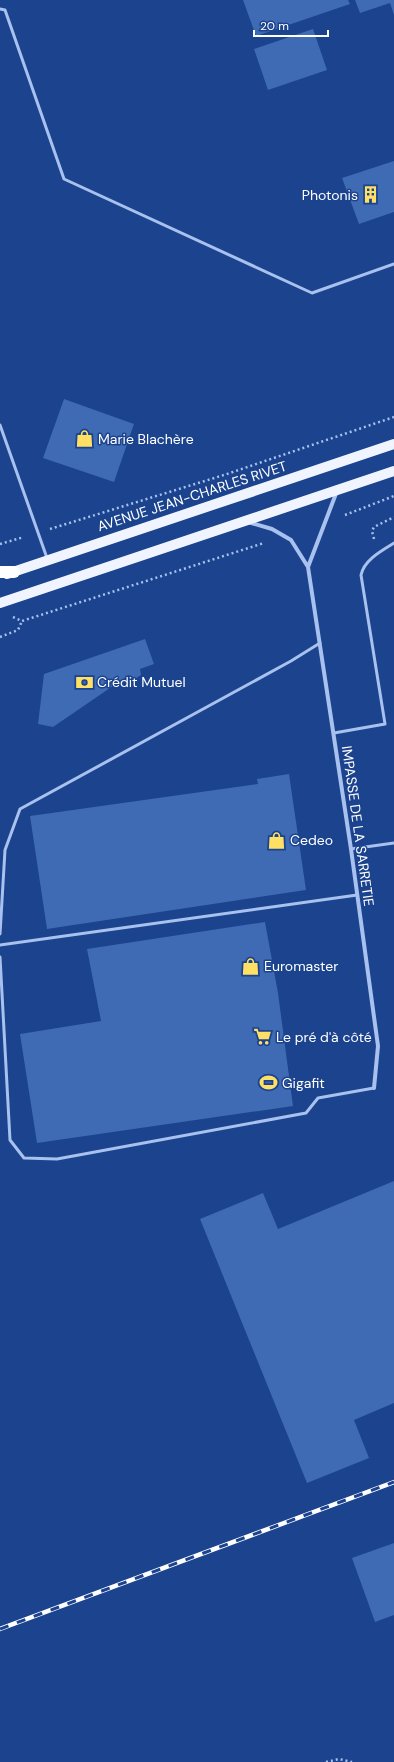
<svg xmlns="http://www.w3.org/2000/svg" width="394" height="1762" font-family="'DM Sans',sans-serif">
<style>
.building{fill:#3f6ab4}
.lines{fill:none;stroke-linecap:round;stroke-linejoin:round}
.path{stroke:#a8c1ee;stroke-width:2.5;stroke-dasharray:2 3;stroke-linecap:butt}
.service{stroke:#a8c1ee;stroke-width:3}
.minor{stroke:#a8c1ee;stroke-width:4}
.primary{stroke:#eff4ff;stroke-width:10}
.motorway{stroke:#fff;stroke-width:12}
.rail-casing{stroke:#fff;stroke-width:4.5}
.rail{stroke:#1b438e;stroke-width:3;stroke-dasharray:9;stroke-linecap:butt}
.labels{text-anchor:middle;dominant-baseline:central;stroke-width:3;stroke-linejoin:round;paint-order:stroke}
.poi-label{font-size:14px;fill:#fff;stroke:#1b438e;text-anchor:start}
.street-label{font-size:14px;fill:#fff;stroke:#1b438e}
</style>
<rect width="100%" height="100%" fill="#1b438e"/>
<path class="building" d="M243,0H348L350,4L256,36Z
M355,0H394V15L390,3L360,13Z
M313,29L327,70L268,90L254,49Z
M394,161V212L359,224L342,178Z
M64,399L134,424L114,482L43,458Z
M145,639L154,664L140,669L141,675L133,680L129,675L53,727L38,724L44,674Z
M289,774L306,890L47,929L30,816L258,784L257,779Z
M265,922L278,993L293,1106L37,1143L20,1034L101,1021L87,949Z
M394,1181V1403L354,1420L369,1458L307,1483L200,1219L263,1193L278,1229Z
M394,1543V1615L375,1622L352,1558Z"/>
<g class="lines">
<path class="path" d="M345,515L394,496
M50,529L224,475L394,417
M374,539L372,531L374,527L394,517
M0,544L24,537
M13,617L22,621L264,543
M0,637L18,630L22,621
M326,1762L339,1759L352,1762"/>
<path class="service" d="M0,9L5,10L64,179L312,293L394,264
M0,425L47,558
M334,733L385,724L361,575C364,560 381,551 394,543
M351,849L394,843
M0,934L5,850L20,809L291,661L320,643
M0,945L357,895
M0,957L10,1140L24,1158L57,1159L306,1113L318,1098L374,1088"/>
<path class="minor" d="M248,522L272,529L291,540L308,567L351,849L378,1046L374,1088
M308,567L337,491"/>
<path class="primary" d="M7,574L394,444
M0,603L394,471"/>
<path class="motorway" d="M0,572H14"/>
<defs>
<path id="rail" d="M0,1629L394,1482"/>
</defs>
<use href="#rail" class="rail-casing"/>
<use href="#rail" class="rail"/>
</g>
<defs>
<symbol id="building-bare" viewBox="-9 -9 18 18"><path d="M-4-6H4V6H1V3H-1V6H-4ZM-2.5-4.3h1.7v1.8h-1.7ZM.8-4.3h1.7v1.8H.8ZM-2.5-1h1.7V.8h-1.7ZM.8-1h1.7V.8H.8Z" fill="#ffe065" stroke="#1b438e" stroke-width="2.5" paint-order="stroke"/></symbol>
<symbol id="shop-bare" viewBox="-9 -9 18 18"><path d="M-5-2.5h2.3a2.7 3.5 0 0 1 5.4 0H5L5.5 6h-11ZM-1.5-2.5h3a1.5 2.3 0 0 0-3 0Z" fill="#ffe065" stroke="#1b438e" stroke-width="2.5" paint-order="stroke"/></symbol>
<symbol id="bank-bare" viewBox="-9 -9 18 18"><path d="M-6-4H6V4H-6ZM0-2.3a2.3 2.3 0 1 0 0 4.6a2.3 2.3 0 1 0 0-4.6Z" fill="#ffe065" stroke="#1b438e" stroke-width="2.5" paint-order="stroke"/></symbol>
<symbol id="supermarket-bare" viewBox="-9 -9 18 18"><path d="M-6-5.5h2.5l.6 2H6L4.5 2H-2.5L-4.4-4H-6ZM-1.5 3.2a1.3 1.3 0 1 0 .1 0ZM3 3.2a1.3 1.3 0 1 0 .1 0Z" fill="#ffe065" stroke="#1b438e" stroke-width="2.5" paint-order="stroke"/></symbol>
<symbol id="stadium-bare" viewBox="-9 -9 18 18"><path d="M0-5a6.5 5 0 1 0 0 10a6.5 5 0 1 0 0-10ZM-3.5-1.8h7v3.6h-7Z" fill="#ffe065" stroke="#1b438e" stroke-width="2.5" paint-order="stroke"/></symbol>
</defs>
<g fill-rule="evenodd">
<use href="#building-bare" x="358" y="182" width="25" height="25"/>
<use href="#shop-bare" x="72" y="426" width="25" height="25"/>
<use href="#bank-bare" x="72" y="670" width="25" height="25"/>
<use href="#shop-bare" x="264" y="828" width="25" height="25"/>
<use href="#shop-bare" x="238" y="954" width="25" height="25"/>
<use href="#supermarket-bare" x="250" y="1024" width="25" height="25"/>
<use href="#stadium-bare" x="256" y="1070" width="25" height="25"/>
</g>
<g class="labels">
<g class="poi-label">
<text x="358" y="195" text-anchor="end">Photonis</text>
<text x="98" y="439">Marie Blachère</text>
<text x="97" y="682">Crédit Mutuel</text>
<text x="290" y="840">Cedeo</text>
<text x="264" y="966">Euromaster</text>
<text x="276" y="1037">Le pré d'à côté</text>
<text x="282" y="1083">Gigafit</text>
</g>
<g class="street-label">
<text transform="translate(192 496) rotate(-18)">AVENUE JEAN-CHARLES RIVET</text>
<text transform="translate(358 826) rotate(82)">IMPASSE DE LA SARRETIE</text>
</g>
</g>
<path d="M254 30v6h74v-6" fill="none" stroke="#ffffff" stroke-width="2"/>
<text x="260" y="30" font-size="12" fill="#ffffff" stroke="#1b438e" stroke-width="3" paint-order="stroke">20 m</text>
</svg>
